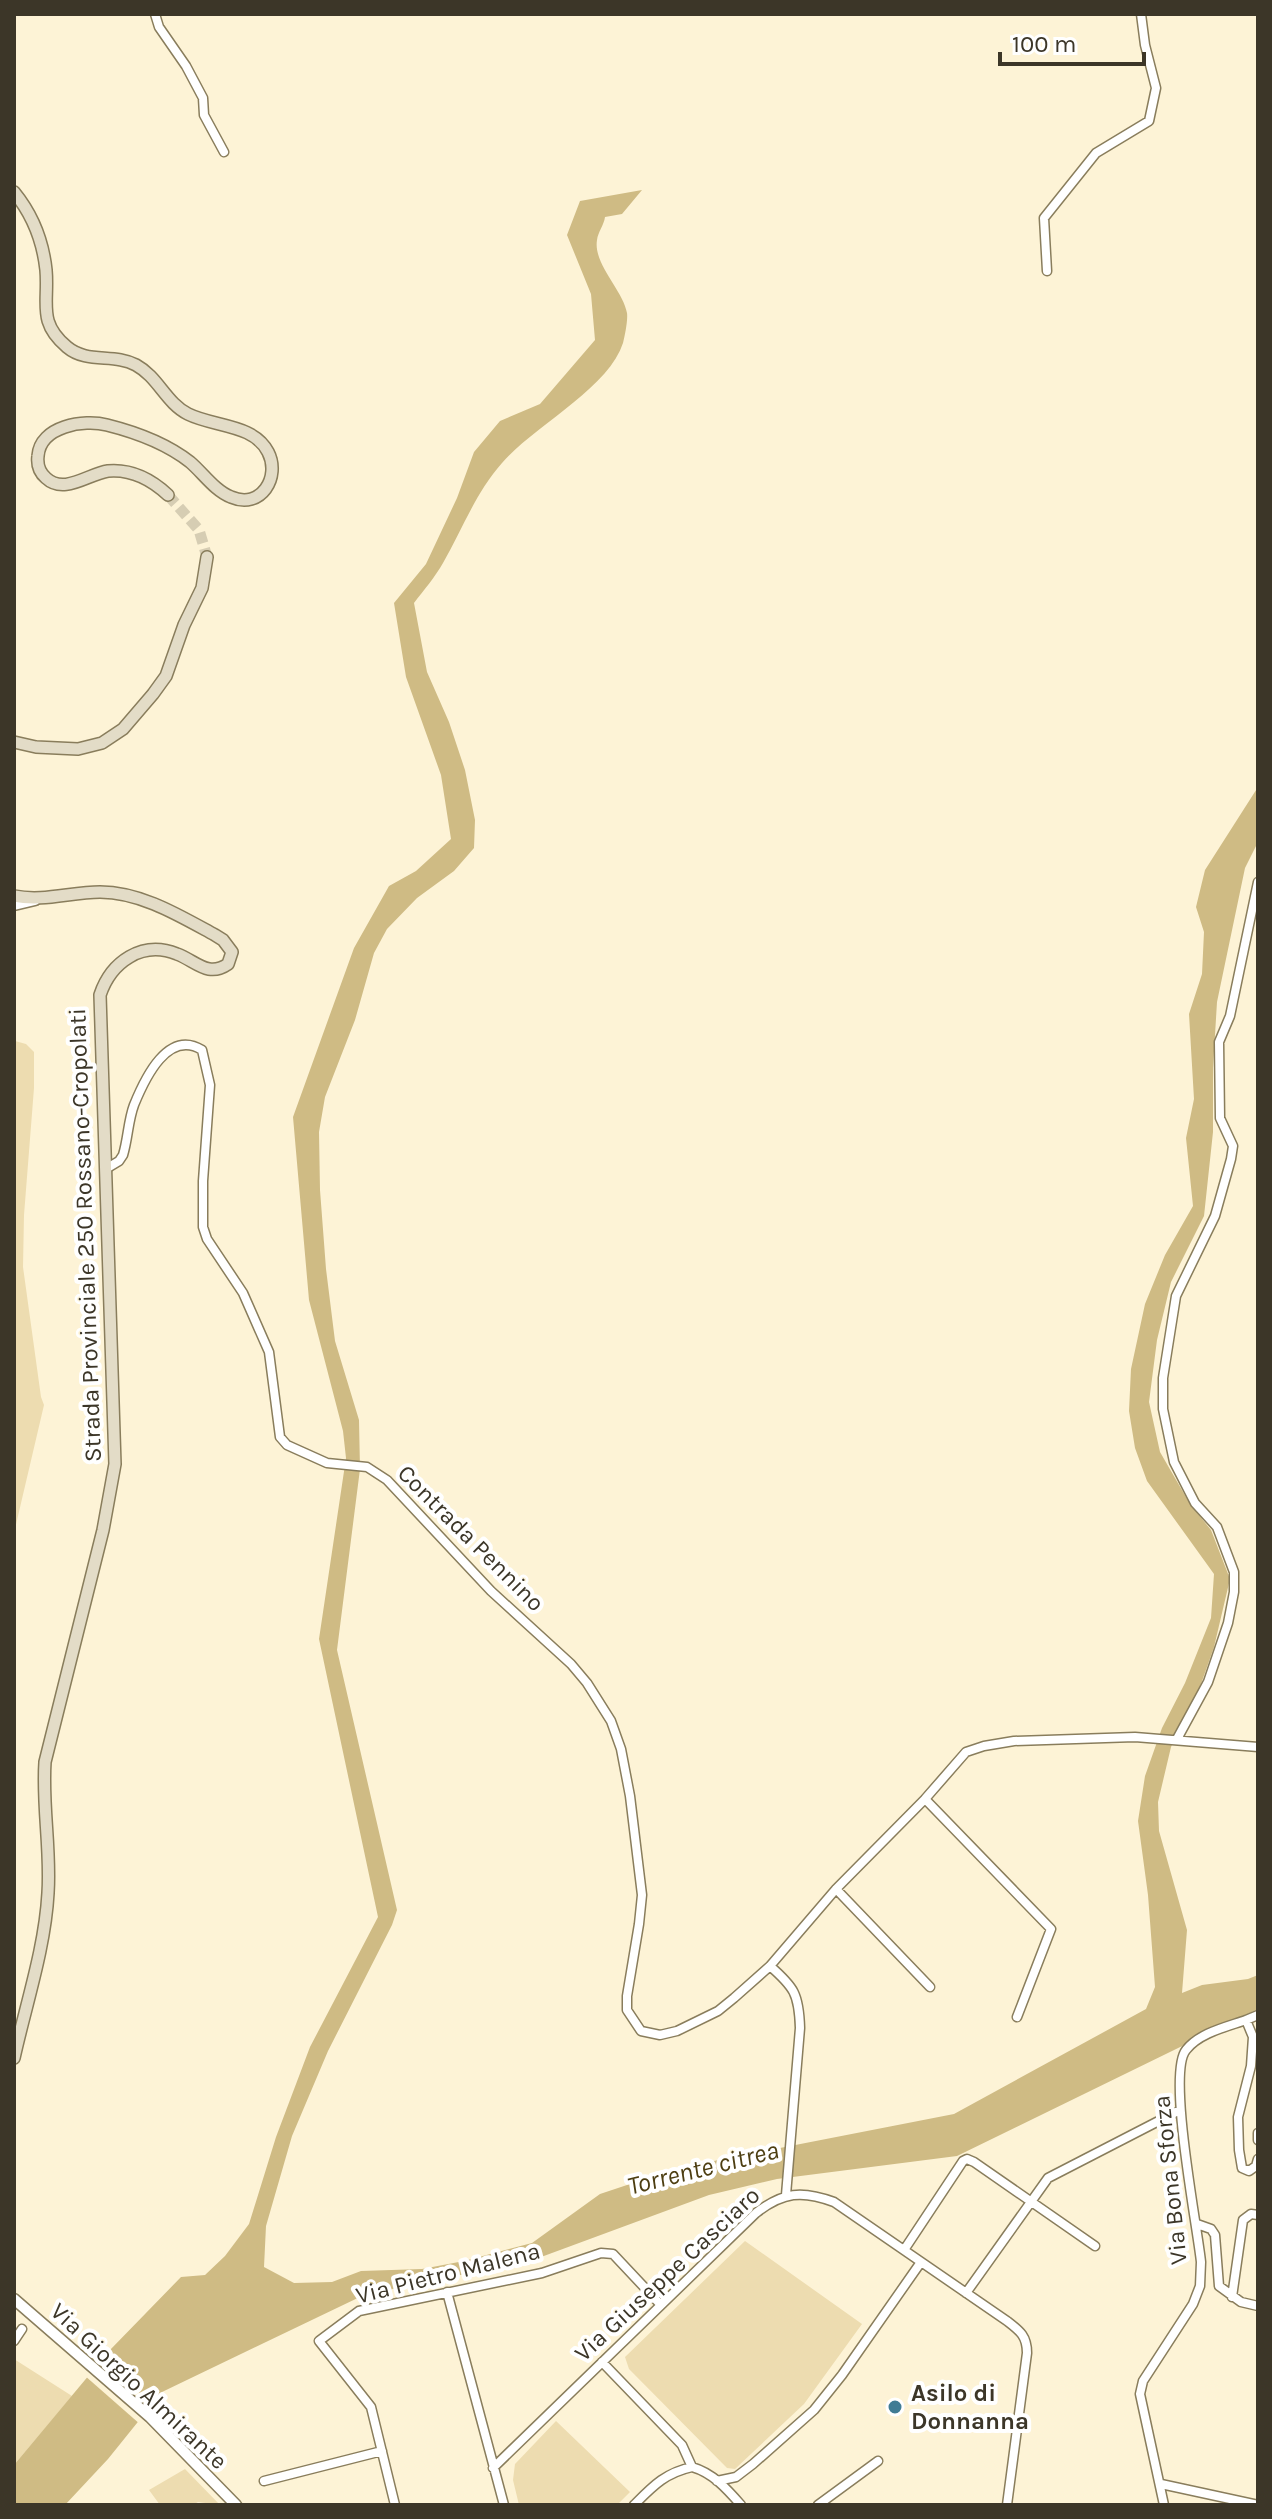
<svg xmlns="http://www.w3.org/2000/svg" width="1272" height="2519" font-family="Karla,sans-serif">
<style>
.green{fill:#eddcb0}
.water{fill:#cfbb84}
.pier{fill:#fdf3d6}
.lines{fill:none;stroke-linecap:round;stroke-linejoin:round}
.secondary-tunnel{stroke:#d6cdb3;stroke-width:11;stroke-dasharray:11 5.5;stroke-linecap:butt}
.minor-casing{stroke:#897d5c;stroke-width:11}
.tertiary-casing{stroke:#897d5c;stroke-width:13}
.secondary-casing{stroke:#897d5c;stroke-width:14}
.minor{stroke:#fff;stroke-width:8}
.tertiary{stroke:#fff;stroke-width:10}
.secondary{stroke:#e3dcc7;stroke-width:11}
.poi-dot{fill:#407c94;stroke:#fff;stroke-width:3}
.labels{text-anchor:middle;dominant-baseline:central;stroke-width:8;stroke-linejoin:round;paint-order:stroke}
.street-label{font-size:24px;fill:#3c3628;stroke:#fff}
.poi-label{font-size:24px;font-weight:bold;fill:#3c3628;stroke:#fff;text-anchor:start}
.water-label{font-size:26px;font-style:italic;fill:#4d3e12;stroke:#fff}
</style>
<rect width="100%" height="100%" fill="#fdf3d6"/>
<path class="green" d="M15,1041L26,1044L34,1052V1088L24,1215L23,1267L41,1397L44,1405L14,1533Z
M745,2241L862,2324L804,2404L735,2469L727,2468L629,2369L625,2357Z
M14,2359L72,2396L14,2465Z
M556,2421L630,2492L617,2505H519L513,2480L515,2464Z
M185,2469L220,2505L198,2502L193,2505H160L149,2490Z"/>
<path class="water" d="M642,190L622,214L605,217C604,225 598,232 597,240C593,264 623,290 627,313C628,320 625,335 623,343C609,388 534,426 502,463C476,492 462,530 443,563C435,577 424,590 414,603L427,672L449,722L465,770L475,820L474,848L454,871L417,898L387,929L374,953L355,1020L325,1097L319,1132L320,1190L326,1269L335,1341L359,1420L360,1469L337,1650L397,1910L392,1925L328,2051L292,2136L266,2226L264,2267L294,2283L332,2282L361,2271L422,2269L464,2261L532,2243L600,2194L678,2168L954,2114L1146,2009L1155,1987L1148,1895L1138,1821L1145,1776L1162,1728L1185,1683L1211,1618L1214,1574L1147,1481L1135,1448L1129,1411L1131,1369L1145,1304L1165,1255L1193,1206L1186,1138L1194,1099L1189,1014L1202,974L1204,932L1196,907L1205,870L1258,787V842L1245,868L1217,1002L1213,1068V1132L1204,1216L1171,1282L1157,1340L1149,1402L1160,1452L1190,1504L1211,1530L1230,1579L1214,1647L1201,1684L1171,1747L1158,1802L1159,1831L1187,1930L1182,1993L1202,1985L1248,1979L1258,1975V2009L957,2156L777,2179L709,2195L533,2260L364,2295L162,2392L108,2459L65,2505H14V2465L110,2350L181,2277L205,2275L225,2256L249,2224L276,2137L310,2047L378,1917L319,1639L346,1458L343,1431L309,1300L293,1117L354,948L389,886L416,871L451,839L441,775L406,677L394,603L426,564L457,498L474,452L500,421L540,404L595,340L591,294L567,235L580,201Z"/>
<path class="pier" d="M99,2357L155,2407L141,2425L84,2375Z"/>
<g class="lines">
<path class="secondary-tunnel" d="M168,495L199,530L207,557"/>
<defs>
<path id="minor" d="M155,14L159,27L186,66L203,98L204,115L224,152
M1047,271L1044,218L1096,153L1149,121L1156,88L1145,45L1141,14
M109,1167L119,1161L123,1155C128,1139 128,1121 134,1105C145,1078 168,1029 202,1050L210,1085L203,1181V1227L207,1239L243,1293L269,1352L280,1437L287,1445L327,1463L367,1467L387,1480L491,1591L571,1664L587,1683L611,1721L621,1749L630,1796L642,1895L639,1924L627,1996V2010L641,2031L660,2035L677,2031L718,2011L734,1998L770,1966L836,1889L925,1799L966,1752L984,1746L1014,1741L1135,1737L1258,1747
M1177,1739L1208,1682L1228,1623L1234,1592V1572L1217,1527L1195,1503L1174,1462L1163,1409V1378L1176,1296L1215,1216L1231,1159L1233,1146L1220,1118L1219,1042L1230,1016L1258,882
M925,1799L1051,1929L1017,2017
M836,1889L930,1987
M770,1966C794,1987 799,1994 800,2028L786,2195
M1246,2020L1258,2015
M1258,2133V2140
M1197,2224L1211,2229L1215,2235L1219,2286L1241,2302L1258,2306
M904,2250L963,2161L967,2159L974,2162L1095,2246
M447,2292L504,2505
M966,2293L1048,2178L1180,2110
M1232,2297L1243,2220L1251,2214L1258,2215
M14,2341L22,2329
M602,2362L682,2445L692,2467C713,2473 727,2489 741,2505
M493,2468L756,2213C783,2192 802,2190 834,2202L1007,2321C1020,2331 1027,2336 1027,2353L1007,2505
M264,2481L382,2451
M717,2481L736,2477L753,2464L814,2410L842,2375L921,2262
M1161,2484L1258,2505
M395,2505L371,2407L319,2341L359,2311L542,2273L601,2253L613,2254L660,2304
M634,2505C653,2486 665,2473 692,2467
M818,2505L878,2461
M1164,2505L1140,2394L1143,2381L1193,2304L1200,2286L1201,2262C1197,2224 1167,2073 1186,2050C1199,2033 1226,2027 1246,2020L1253,2037L1251,2066L1238,2117L1239,2150L1242,2168L1249,2171L1256,2166L1258,2159"/>
<path id="tertiary" d="M14,905L35,900
M14,2299L150,2417L236,2505"/>
<path id="secondary" d="M14,192C32,214 43,242 46,270C49,303 37,322 67,347C87,364 114,353 136,365C158,377 166,403 188,414C214,427 254,424 268,452C281,477 261,510 231,497C215,491 203,473 190,462C167,444 135,432 107,425C84,419 40,426 38,456C37,464 39,472 46,478C64,495 88,474 108,471C131,469 152,480 168,495
M14,742L36,747L78,749L102,743L123,729L153,694L166,676L184,625L202,588L207,557
M14,896C43,902 71,892 100,892C141,892 180,916 215,935L223,940L232,952L228,964C208,978 196,961 177,954C142,940 111,962 100,995L115,1464L103,1530L45,1762C42,1806 51,1849 48,1893C45,1948 26,2004 14,2058"/>
</defs>
<use href="#minor" class="minor-casing"/>
<use href="#tertiary" class="tertiary-casing"/>
<use href="#secondary" class="secondary-casing"/>
<use href="#minor" class="minor"/>
<use href="#tertiary" class="tertiary"/>
<use href="#secondary" class="secondary"/>
</g>
<circle class="poi-dot" cx="895" cy="2407" r="8"/>
<g class="labels">
<g class="street-label">
<text transform="translate(85 1235) rotate(-92)">Strada Provinciale 250 Rossano-Cropolati</text>
<text transform="translate(471 1538) rotate(45)">Contrada Pennino</text>
<text transform="translate(1170 2180) rotate(-96)">Via Bona Sforza</text>
<text transform="translate(448 2273) rotate(-14)">Via Pietro Malena</text>
<text transform="translate(667 2274) rotate(-43)">Via Giuseppe Casciaro</text>
<text transform="translate(139 2386) rotate(43)">Via Giorgio Almirante</text>
</g>
<g class="poi-label">
<text x="911" y="2393">Asilo di<tspan x="911" dy="28">Donnanna</tspan></text>
</g>
<g class="water-label">
<text transform="translate(703 2168) rotate(-14)">Torrente citrea</text>
</g>
</g>
<rect width="1272" height="2519" fill="none" stroke="#3c3628" stroke-width="32"/>
<path d="M1000 52v12h144v-12" fill="none" stroke="#3c3628" stroke-width="4"/>
<text x="1012" y="52" font-size="24" fill="#3c3628" stroke="#ffffff" stroke-width="6" paint-order="stroke">100 m</text>
</svg>
